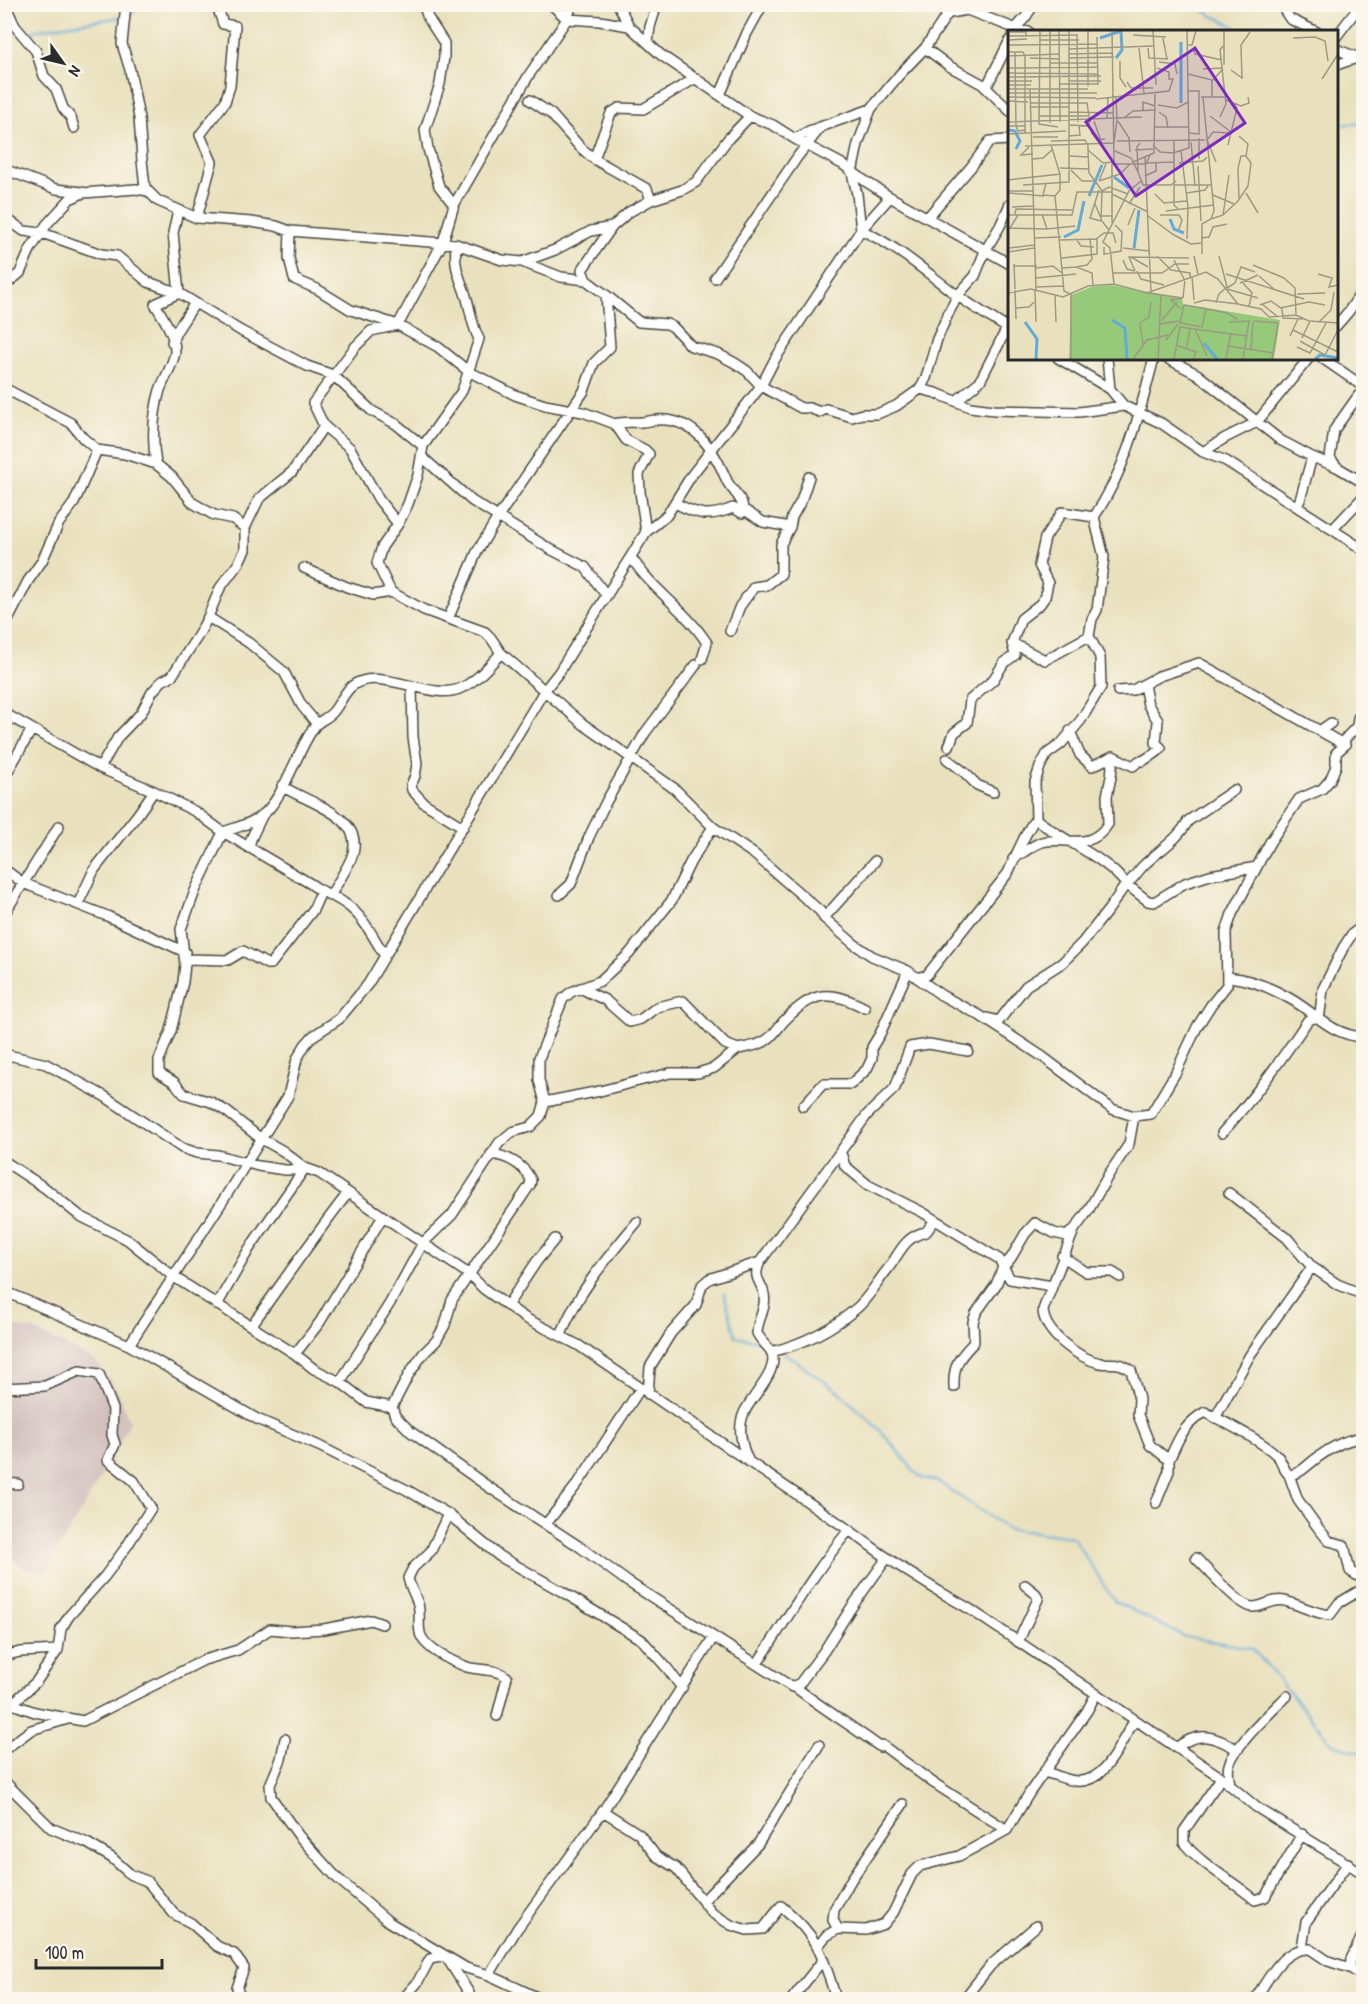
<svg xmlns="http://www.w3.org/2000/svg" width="1368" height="2004" font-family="'Patrick Hand',sans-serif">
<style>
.industrial{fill:#d1bfbe}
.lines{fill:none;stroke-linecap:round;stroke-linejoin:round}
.stream{stroke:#63a9d9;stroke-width:2}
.minor-casing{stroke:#484641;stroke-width:12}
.minor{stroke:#fff;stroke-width:9}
.inset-river{fill:none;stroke:#63a9d9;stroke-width:3}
.inset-road{fill:none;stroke:#9d9883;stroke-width:1.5}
.view{fill:#7b2cbf;fill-opacity:0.15;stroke:#7b2cbf;stroke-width:3}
.inset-edge{fill:none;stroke:#2b2b2b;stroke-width:3}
</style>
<rect width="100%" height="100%" fill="#fbf7ec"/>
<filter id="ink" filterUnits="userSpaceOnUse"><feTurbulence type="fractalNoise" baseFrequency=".0167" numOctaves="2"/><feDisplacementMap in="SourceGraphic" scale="12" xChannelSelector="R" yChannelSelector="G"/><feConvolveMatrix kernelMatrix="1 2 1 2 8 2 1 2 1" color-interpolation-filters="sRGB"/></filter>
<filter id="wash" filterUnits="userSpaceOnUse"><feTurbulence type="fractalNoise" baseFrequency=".008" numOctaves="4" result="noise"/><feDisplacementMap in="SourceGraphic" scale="24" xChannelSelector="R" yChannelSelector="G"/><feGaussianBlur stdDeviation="1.35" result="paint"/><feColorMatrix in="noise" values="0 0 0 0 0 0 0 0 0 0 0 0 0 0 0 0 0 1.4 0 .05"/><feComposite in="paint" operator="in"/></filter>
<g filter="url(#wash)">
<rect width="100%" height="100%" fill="#e9e1be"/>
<path class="industrial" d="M4,1325L34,1330L95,1360L118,1393L130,1422L106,1468L45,1572L27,1569L5,1556Z"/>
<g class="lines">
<path class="stream" d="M1197,4C1208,19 1228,18 1240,32
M129,16L144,4
M25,33L58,26L123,17
M4,37L16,34
M1336,125L1364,123
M724,1293L736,1337L759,1341
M783,1352L839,1392L882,1432L915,1472L922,1478L937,1481L1008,1529L1073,1537L1114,1601L1185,1637L1252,1648L1333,1744L1364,1754"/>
</g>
</g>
<g filter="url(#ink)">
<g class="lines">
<defs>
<path id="minor" d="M5,4L15,26L36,51L44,76L56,89L63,108L71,118L74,128
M126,4L122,44L130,70L139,118L142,160L145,187L148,191
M423,4L428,18L444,43V57L440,84L425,130L428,149L439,186L454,205
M551,4L567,19L600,21L629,26
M618,4L629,26L661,55L750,116L773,125L795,139L842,164L865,181L890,197L1010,264
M954,4L925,48L900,74L871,109L858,144L852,173L857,194L861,230C897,246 927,273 958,296C975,308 993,319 1010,330
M1280,4L1290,19L1317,32
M950,13L967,10L1014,28L1029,32
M1013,31L1025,18L1034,4
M1336,37L1361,4
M648,42L650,27L657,4
M925,48L949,66L982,84L1010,111
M1336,49L1364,60
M1336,65L1357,58
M986,88L1010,40
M720,95L747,33L763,4
M530,100L551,114L580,147L594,159L611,113L619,108L643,109L696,78
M795,139L809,131L871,109
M594,159L647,189L651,200
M4,169L56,189L82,192
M178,211L173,233L179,293L155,304C163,317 175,335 175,351C175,361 164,379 160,390C153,414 152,440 156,464L172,477L193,503L214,515L233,519L245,528
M4,217L24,231L42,233L101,254L117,256L148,282L179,293L241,331L307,366L333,375L372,411L396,424L423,446
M197,218L212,162L200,135L225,102L230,86L235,26L223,24L218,9L222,4
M927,218L971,167L990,141L1010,140
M290,231L456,244L502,260L522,262L555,250L591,231L612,227L629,212L651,200L682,190L696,182L728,139L750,116
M456,244C454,272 459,273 467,299C471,313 472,326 479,339L462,391L423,446L418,475L408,504L398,524L382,547L377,563L391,592L424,610L485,632L491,638L501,653L583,724L675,789L713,827L754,854L820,911L824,918L854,944L872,956L908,971L941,995L979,1015L1043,1057L1112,1109L1134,1116
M522,262L561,277L586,280
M715,278L798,156L821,127
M4,286L20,273L30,250L47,224L70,199L83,193L136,189L148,191L158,201L197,218L251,222L276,226L290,231L289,258L294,279L317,289L351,310L398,325L438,347L468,371L515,395L545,405L583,412L615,424L626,440L645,450L649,454L639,474L640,492L646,532
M606,295L639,322L667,324L673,327L691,346L718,354L735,363L747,371L761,386L801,408H809L820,412L826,409L852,417L862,414H877L896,406L920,389L936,393L970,407L994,410L1079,412L1124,406
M1336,326L1349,311L1364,288
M172,342L176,332L195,303
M1058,358L1110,389L1124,406L1161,423L1203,452L1226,461L1364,550
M1107,358L1110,389
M1166,358L1197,374L1280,440L1312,457L1337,467L1364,483
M1322,358L1364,387
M4,388L71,423L83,438L97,450L125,454L156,464
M920,389L926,378L937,339L949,312L958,295L975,276L985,251L1000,226L1010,204
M956,401L980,381L1010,322
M615,424C625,421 632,423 642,422C647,422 651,420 656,420C695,417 714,450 727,481C732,491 743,498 743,509L763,522L790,527
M1203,452L1225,438L1257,422L1309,358
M421,456L472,501L550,549L585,567L606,595
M1337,467L1330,458L1334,430L1358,396L1364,395
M675,503C698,515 708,518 733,508L742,513
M1297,505L1300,500L1312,457
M398,524L379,500L350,448L324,426L313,403L355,347L371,331L398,325L443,242L454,205L529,75L567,19L572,4
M1333,529L1364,496
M631,557C652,590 686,610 707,643L702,659
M304,568L347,587L373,595L391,592
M208,617L249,643L284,672L302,706L317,724
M448,619L477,552L498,517L584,391L594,363L610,347L606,295L586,280L582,270L612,227
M4,628L28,581L42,561L59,523L74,503L97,450
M730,631L740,606L754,587L767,585L781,574V544L790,527L792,517L801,501L809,477
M1012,643L1045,660L1089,636
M501,653C489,666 476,682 459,689C430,701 379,665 352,686C344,692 340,704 333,712C328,718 320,720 315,726C297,749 284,800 261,816C251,824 235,828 223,832L195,891L181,929L185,964L183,982L171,1031L159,1060V1073L174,1082L184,1094L211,1102L226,1111L260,1138L283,1151L305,1168L319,1173L470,1275L484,1289L525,1318L578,1345L849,1530C887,1559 926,1585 968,1608L1219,1776L1256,1807L1364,1874
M412,687L413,737L417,764L415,776L411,785L412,790L424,803L463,827
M1118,691L1133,690L1159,676L1199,663L1345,745
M4,713L100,768L154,791L196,812L223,832L311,884C321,892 333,895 344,903C363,915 373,937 385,956
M1364,717L1358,718L1357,726L1344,740L1345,745L1336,753V766L1330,780L1322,789L1299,799L1270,842L1232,914L1226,932L1227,985L1211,1005L1197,1027L1176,1072L1151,1114L1134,1116L1129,1144L1109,1174L1088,1211L1074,1230L1043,1310C1044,1333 1078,1358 1100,1363C1113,1365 1117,1360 1131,1370L1139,1399L1138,1415L1150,1445L1169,1460C1179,1438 1183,1425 1205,1412C1222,1421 1269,1444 1279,1458C1283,1464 1283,1469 1289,1475C1301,1474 1307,1465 1317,1458C1330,1448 1346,1439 1364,1437
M1321,730L1331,723
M1070,731L1080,755L1092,766L1113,756L1133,766L1139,761H1143C1149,756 1156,755 1161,748L1156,743L1158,721L1148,705L1144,685
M949,746L954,733L967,723L970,700L993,680L1004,663L1015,655L1012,643L1021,619L1040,604L1045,597L1048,583L1039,565L1045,538L1062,512L1094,517C1127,468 1139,415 1154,358
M947,759L964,772L977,785L993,792
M100,768L118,737L141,713L152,692L162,681L172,676L199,634L208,617L220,588L238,564L245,550V528L259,499L292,472L324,426
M4,778L32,729
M282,786C307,803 369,816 351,859C345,872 337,884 330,896
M1234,790L1188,821C1178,840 1158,851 1143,866C1137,872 1133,880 1126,884L1148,901L1154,902L1185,883L1210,875L1257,867
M249,848L251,839L262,816
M1013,859C1022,854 1032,845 1042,842C1068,836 1090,852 1108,824L1107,796L1111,777L1113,756
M4,869L23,883L107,916L185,952
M559,895L571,884L589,837L606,802L645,733L696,665
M78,904L94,870L138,814L154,791
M4,914L59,826
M824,918L875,861
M185,959L228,960L243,951L267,964H271L313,910L321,892
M1228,977C1252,979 1274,989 1294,1001C1321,1018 1330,1033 1364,1038
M917,978L927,975L1008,873C1012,864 1029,824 1036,819L1035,782L1040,767L1047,754L1061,744L1081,720L1101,687L1100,657L1089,636L1092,619L1097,610L1104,557L1094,517
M580,988L605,1000L630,1022L641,1019L657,1007L683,1001L725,1044L738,1049C747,1047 758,1046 765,1041C774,1036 778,1027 785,1020C813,991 830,989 865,1008
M987,1018L999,1021L1026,986L1062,963L1082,943L1109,909L1126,884C1103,855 1064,842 1036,819
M4,1054L46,1064L104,1096L182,1148L197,1153L218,1155L258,1166L285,1170L307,1169
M545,1102L600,1091L670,1073H698L714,1068L738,1049
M803,1106L823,1084H851L867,1069L872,1058V1047L880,1034L908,971
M1222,1133C1254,1098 1282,1059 1308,1020L1315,1018L1320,1013L1323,989L1343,948L1352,934L1364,925
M841,1153L845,1166L868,1185L922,1212L999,1259L1010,1279L1052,1286
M4,1161L45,1188L80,1216L128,1240L174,1277L251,1326
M348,1193C314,1236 283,1282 251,1326L295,1354L314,1369L340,1382L366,1402L392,1407L395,1416L411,1432L490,1488L580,1547L628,1582L792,1687L800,1683L824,1651L851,1608L887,1558
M1229,1193L1287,1238L1312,1267L1337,1284L1364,1295
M423,1243L452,1215L499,1143L512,1132L530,1127L541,1116L545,1102L539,1080V1058L563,999L571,992L600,981L629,954L672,900L691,861L713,827
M1062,1256L1086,1272H1112L1120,1277
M4,1291L129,1345L257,1419L319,1446L407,1490L448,1514L499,1556L561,1591L642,1640L667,1668L682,1688
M217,1305L249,1249L305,1168
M507,1306L537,1261L555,1239
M561,1335C577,1292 608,1257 637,1222
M129,1345L224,1199L288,1096L297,1059L305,1045L313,1036L339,1019L368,984L544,691L559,672L646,532L667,515L691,476L761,386L775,359L861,230L890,197
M771,1352C803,1344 834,1328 858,1307C869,1297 878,1281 887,1270C899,1255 904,1236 926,1232L935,1220
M295,1354L320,1322L383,1216
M340,1382L390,1303L423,1243
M954,1387C953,1364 959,1358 974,1342L973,1322L976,1313L996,1285L1003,1267L1011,1258L1025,1234L1035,1223L1054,1233L1067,1236L1072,1231
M4,1388L45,1386L79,1371L99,1374L113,1409L112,1435L115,1444L108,1460L134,1481L151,1508L127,1546L105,1576L69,1616L61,1629L58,1650L36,1682L13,1703
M648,1394L650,1367L671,1333L696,1305L702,1285L709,1279L760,1262
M392,1407L409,1374L423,1354L436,1341L445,1325L452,1300L530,1185L531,1180C524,1165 508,1156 491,1154
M1215,1418L1250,1355L1312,1267
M749,1462C742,1448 737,1428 744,1413C751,1396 781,1370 771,1351C767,1345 760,1340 757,1333C757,1320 767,1308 764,1294C761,1280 752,1279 760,1262L867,1115L895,1088L910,1047L929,1044L968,1051
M1289,1475L1298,1500L1319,1529L1329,1541L1344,1545L1350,1571L1364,1580
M4,1483L18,1484
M1156,1503L1169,1471V1460
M448,1514L431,1551L413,1568L408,1578C410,1587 415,1595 418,1604C421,1614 417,1626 421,1636C427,1650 453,1662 467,1667C481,1671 495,1668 507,1677L497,1716
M546,1524L579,1482L640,1389
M1196,1558C1206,1568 1240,1607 1253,1607C1264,1607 1273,1598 1285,1601C1300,1605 1313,1613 1330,1615L1339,1603L1364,1588
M1018,1642L1038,1599L1036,1594L1025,1585
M4,1656L20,1652L58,1650
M757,1664C787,1619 814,1572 849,1530
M795,1687C822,1708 852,1726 880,1747
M4,1701L35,1712L83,1721L204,1660L238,1650L270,1629L291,1631L324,1629L371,1620L382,1624
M285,1739L281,1759L270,1785L271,1797L299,1836L337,1878L389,1922L466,1968L489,1975L543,2000
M882,1745L932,1782L1007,1830
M1176,1748C1199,1730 1215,1736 1238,1750
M4,1750L31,1730L68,1719
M1044,1772C1054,1774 1066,1780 1076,1781C1107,1784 1120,1741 1135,1720
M1221,1778L1184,1831V1843C1204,1867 1232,1880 1255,1900L1265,1897L1302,1834
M4,1781L51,1828L87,1843L112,1858L131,1875L147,1881L174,1914L191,1923L217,1946L234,1954L244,1968L237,1988L241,2000
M1230,1784C1229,1778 1227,1772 1229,1765C1236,1744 1271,1712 1287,1696
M603,1811L639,1834L656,1856L676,1868L712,1913L731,1925L747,1930L763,1929L781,1906C816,1934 823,1954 835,1996L833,2000
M703,1901L758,1844L819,1745
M838,1929L833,1920L834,1910L851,1880L903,1804
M1364,1932L1351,1959L1350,1968L1364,1977
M818,1946L826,1936L838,1929L866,1930L884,1924L893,1913L912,1874L920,1866L959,1856L1007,1830L1030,1792L1087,1711L1096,1694
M1302,1948L1306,1922L1348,1863
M447,1958L469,1993L470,2000
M489,1975L517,1929L603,1811L713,1638
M402,2000L417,1983L430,1959L446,1956
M791,2000L823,1960
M963,2000L991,1965L1036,1926
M1254,2000C1269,1980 1281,1947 1310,1949L1328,1961L1350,1968"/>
</defs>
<use href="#minor" class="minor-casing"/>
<use href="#minor" class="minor"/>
</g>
</g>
<g transform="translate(1008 30)">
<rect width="330" height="330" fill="#e9e1be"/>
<path d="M103,255L174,268L175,274L272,290L266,329H61L63,265L83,257Z" fill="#96c97a"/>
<path class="inset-river" d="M92,8L113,1M108,28L114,20L113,1M173,73V12M0,100L7,101L12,111L8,119M106,147L121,158M81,166L94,135M162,189L166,199L176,203M56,207L70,200L76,171M126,218L131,180M104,290L117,298L119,329M17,292L29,309L28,329M196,313L209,329M307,329L312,325L330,328"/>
<path class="inset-road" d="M32,1L31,94L50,97M42,1V93M51,1L52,92M80,1V56M145,1L148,55M216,1V35M0,2H18V6M125,5L158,7M0,6L70,5M69,6L70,92M155,8L159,29M285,8L307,7L317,11L320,31M0,10L19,9M32,10H71M0,15L89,14M179,15H184L188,1M131,18L136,63M140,18L141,28L160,29M61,19L145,16M186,20L187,24L214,30M0,22H15L17,26M61,24L105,23M0,26L51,24M17,26V104M22,28L51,29M61,28L106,27M112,31V48L118,57M151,32L167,34L169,44M42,33H90M0,38L90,37M195,39L214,38M223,40L234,48L233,15L242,2M0,43L89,44M180,44L204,50M0,47L93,46M314,49L330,24M0,51H24M61,51H93M119,52L123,58H145M52,54H90L89,7M0,55H23M0,59H80M22,59L28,260M0,63H89M0,67L88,68M193,67H218M204,67V51L215,39M88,69L161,61L165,49H161V42L149,38M218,70L233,76L241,73L240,67M0,71L20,72M23,73H79L82,92M150,75L169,78L180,72M23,77H61M135,80V72L147,76M61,82L106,83M151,82L158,87L160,98M32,86H80M202,86L223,102M212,87L218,74L212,20L215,16M116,88L125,81L148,80M99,90L100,68M86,91L94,114M110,91L121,108L122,122M0,92L134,87M61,95L81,96V92M0,96H8L7,22M17,96H8L10,101L17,100M147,97H180M83,102L89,110L97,109M180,103L191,104V61H180M0,104L58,101M61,106L72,105L71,96M231,106L240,114L238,126M25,107H50M166,110V175L170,179M43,111L77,110L79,114M109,111L197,110M183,112L187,156M132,113L129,117L130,142L135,155H163L168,151M80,114V120L95,133L106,132L104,1M145,115L152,122L165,123L181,118L179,1M220,115L229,78L226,74M17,116L106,113L109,90L108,67L104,66M21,117L13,125L25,124M80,120L81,143L95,162M127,120L145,119M107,121L123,128L130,142M173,121L180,177L179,209M62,126L80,127M137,127L143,262M25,129L35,128L44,120M191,129V108M125,132L146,123L147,63M208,132L199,110L205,102L220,103M139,133L166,132M171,133L195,131L199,127M190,136L193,191M52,138L80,139M63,140L74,151H87M137,146L148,141V133M0,150V238M0,150L52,144L43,115M91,151L112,144L122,134M91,151L98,134M38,153L35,165L47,166L52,160V144M15,155L61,152V1M167,155H203M91,160L82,188L93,191M1,161H25M94,161L101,157L120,164M94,162L93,190L101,200M1,163L36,166M179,163L197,160L200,156M238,163L250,183M104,164L140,182M147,164L156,173L179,171M205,165L226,174M47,166L56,261L62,264M87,174L92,186H104M121,174L132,157M4,177L25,176M158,181L206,175M7,184L8,179L64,180M34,184L39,199L67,196M0,185H64L69,162H104M10,185L2,198L39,199M152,185H171L174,190L171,199M215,185L230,171L240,156L243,133L238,126H233L230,138L231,168M140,186L166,205L183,214L193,213M203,189L215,185L221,145M104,193V134H138L142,125M120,195L127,178M26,208L53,207M193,208L201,207L205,197L219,194M68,209L73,216L86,217M88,209L96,203H105L108,213M52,210L89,209V224L54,228M96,217V224L113,221L114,202L107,195M1,218L26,215M115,218L141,221M0,222L26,218M194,224V194L203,189L206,181L195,67M149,226L163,240L182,243V247M186,226L190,244M123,227L140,237M115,230L119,239L127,241M166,230L176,249M6,234L7,259M245,235L276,248L287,258L288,285M6,236H29M68,237L79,235L84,229L82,208M28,238L45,236L54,243M54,238L68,237L84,243L85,255M127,241L121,227L181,228M129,241L133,249L156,255M104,243H154L167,234H181M218,244L296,269M310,244L324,248L321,257L330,255M251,246L267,260M184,247L186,270M28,248L68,244M232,253L250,245M235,253L244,263L241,276M106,254L102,218L95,212L121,161L133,151M28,257L55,256M219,258L227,253L233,237L247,242M219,259L250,268M7,260L8,289M27,260L28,292M0,263L23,259L55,267L80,256L106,254L139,263L198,242L210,249L230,274L253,279L261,287L288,285L301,291L330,293M140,263L175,268M289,264L317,263M47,266L48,292M175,268L177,249M186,273L197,270L230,274M208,273L211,264L219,257L211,226M254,274L270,287M252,275L263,271L274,279L275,288L295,289M8,278L21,277L26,272M272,278L301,272L317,275M173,279L163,270L175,268M198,279L194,297L172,293L176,275L194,278L219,283L229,289M154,290L169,272M246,291L270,293L264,329M221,292L242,291M311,292L323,280L326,262M151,294L171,291M187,299L199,326M285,300L330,322M0,305L1,329M282,306L290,289M294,308L302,291M158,310L170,294M292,311L317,325L330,300M135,315L132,293L141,287L143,272M168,315L188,322L185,329M220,316L265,323M179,317L182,298M289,317L302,323L318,293M243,320L245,292M63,329V263M125,329L139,310L160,305M150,329L153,265M166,329L172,297L239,306M218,329L223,303M235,329L241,291"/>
<path class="view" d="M187,18L237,93L128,166L78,92Z"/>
<rect width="330" height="330" class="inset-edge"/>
</g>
<rect width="1368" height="2004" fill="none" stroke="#fbf7ec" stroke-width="24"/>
<g transform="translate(63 63) rotate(124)" stroke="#fbf7ec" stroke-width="4.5" paint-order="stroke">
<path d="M0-4.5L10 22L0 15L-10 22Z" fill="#2b2b2b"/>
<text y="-9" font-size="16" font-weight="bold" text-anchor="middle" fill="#2b2b2b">N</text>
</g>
<path d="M36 1959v9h126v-9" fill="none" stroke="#2b2b2b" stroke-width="3"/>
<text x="45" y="1959" font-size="18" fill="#2b2b2b" stroke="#fbf7ec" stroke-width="4.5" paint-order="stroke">100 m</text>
</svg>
